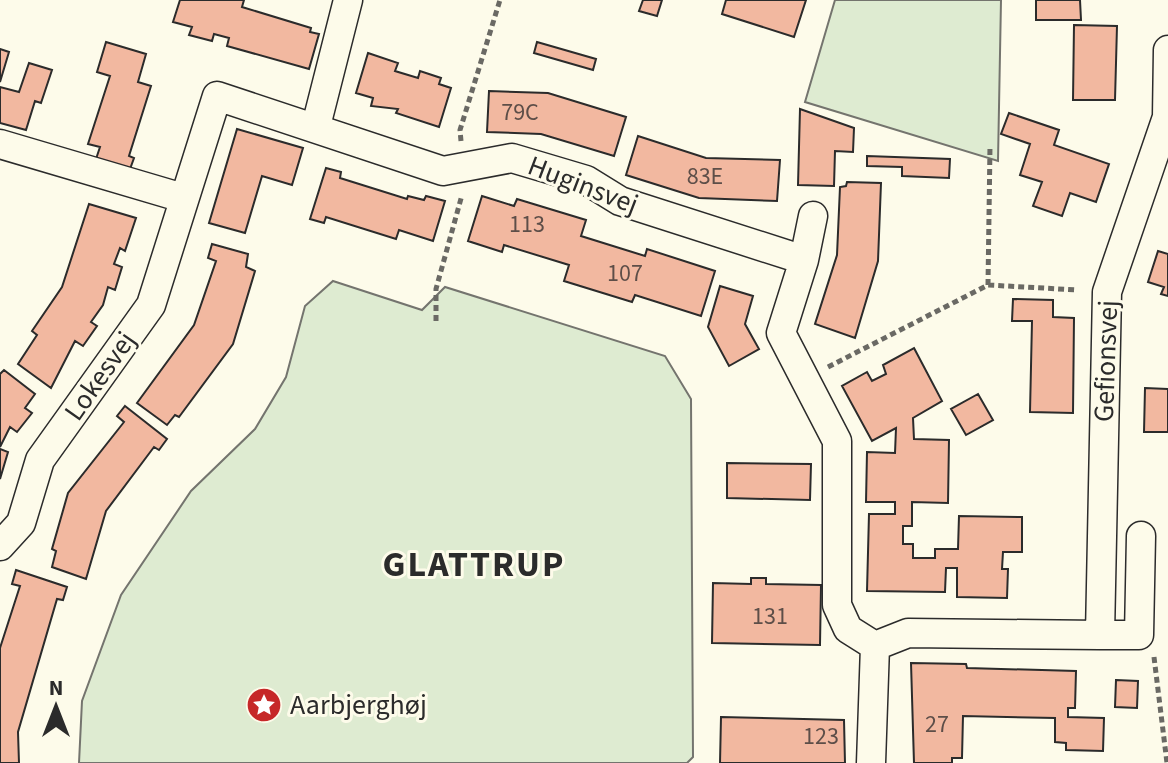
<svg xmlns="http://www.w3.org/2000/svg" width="1168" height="763" font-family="'Source Sans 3',sans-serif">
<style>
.green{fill:#deebd1;stroke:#74746e;stroke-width:2}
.building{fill:#f2b8a0;stroke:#2b2b2b;stroke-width:2}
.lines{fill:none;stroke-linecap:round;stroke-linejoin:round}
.minor-casing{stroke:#2b2b2b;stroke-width:31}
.path{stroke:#6a6964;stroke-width:5;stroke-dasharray:6 4;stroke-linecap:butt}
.minor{stroke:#fdfbea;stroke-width:28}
.labels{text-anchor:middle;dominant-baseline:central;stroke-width:6;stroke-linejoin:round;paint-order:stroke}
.number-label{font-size:24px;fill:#5d4e48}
.street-label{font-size:28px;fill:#2b2b2b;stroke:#fdfbea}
.poi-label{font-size:28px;fill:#2b2b2b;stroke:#fdfbea;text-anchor:start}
.district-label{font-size:36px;font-weight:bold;letter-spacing:2px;fill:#2b2b2b;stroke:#fdfbea}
</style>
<rect width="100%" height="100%" fill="#fdfbea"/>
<path class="green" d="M835,0H1001L998,161L805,102Z
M333,281L422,310L445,287L665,356L691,399L693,757L687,763H79L82,701L121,595L191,491L255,429L286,377L305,306Z"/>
<path class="building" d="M180,0H244L242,7L311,28L310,32L319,34L309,69L227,46L229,38L214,34L212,41L189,35L192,27L173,22Z
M643,0H662L657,16L639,11Z
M726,0H806L794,37L722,14Z
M1036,0H1080L1081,20H1036Z
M1074,25L1117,26L1115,100H1073Z
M106,42L146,54L138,82L151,86L129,156L134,158L130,169L96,159L100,147L88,144L110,76L97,72Z
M537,42L596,59L593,70L534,53Z
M0,49L9,52L0,82Z
M368,53L398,63L395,71L418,78L420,71L441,78L439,84L451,88L439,127L396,113L398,109L371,106L373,98L356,93Z
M29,63L52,70L41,103L35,101L26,130L0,123V87L19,92Z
M489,91L548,93L626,117L614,156L541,134L487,132Z
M800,109L854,128L853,152L835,151L834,186L798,185Z
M1009,113L1059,130L1054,145L1109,164L1096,202L1070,193L1062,216L1033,206L1042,182L1020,175L1030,144L1001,134Z
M237,129L303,148L292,185L262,176L245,233L209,223Z
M638,136L706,158L780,160L777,201L699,198L626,175Z
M867,156L950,159L949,178L902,176V167L867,166Z
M326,168L341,172L340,178L407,199L408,196L424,200L426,196L445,201L433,241L399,230L396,239L326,217L324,223L310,219Z
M847,182L881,183L878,261L855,338L815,324L837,255L840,187L846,186Z
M482,196L514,206L517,199L586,220L581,236L645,256L647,249L715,271L701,316L635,295L632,302L564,281L569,265L504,245L502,252L468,241Z
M89,204L136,218L125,251L120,248L114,264L122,267L115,290L108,287L103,305L91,322L97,326L83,346L75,341L51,388L18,364L37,335L32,331L62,287Z
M212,244L248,254L246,267L255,271L233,344L179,417L175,415L167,425L137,403L194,325L216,261L208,258Z
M1158,251L1168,254V296L1161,294L1164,287L1148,282Z
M720,286L753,296L745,324L759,349L729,366L708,327Z
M1013,299L1053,300V317L1074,318L1073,413L1030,412L1032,321H1012Z
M914,348L942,401L913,418L914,439L949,440L948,503L912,502V526H903V544H913V558H935V549H958L959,516L1022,517V552H1003L1002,569H1008L1007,598L957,597V568H946L945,592L867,591L869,514H895V502H866L867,452L895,453L896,428L872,441L842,386L867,372L872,381L886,374L883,365Z
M4,370L35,394L25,408L32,413L17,432L10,427L0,447V374Z
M1145,388L1168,389V432H1144Z
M978,394L993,420L966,435L951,409Z
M125,406L167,439L159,450L154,447L106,511L86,579L52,567L56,551L52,549L68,493L124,422L117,416Z
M0,449L8,452L0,479Z
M727,463L811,464L810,500L727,498Z
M16,570L67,587L63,600L57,599L18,732L19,763H0V648L20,586L12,584Z
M751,578H766V584L821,585L820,645L712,643L713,583L751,584Z
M911,663L966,664L967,668L1076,671L1075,708H1068V717L1104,718L1103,751L1066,750V743L1055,742V718L963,716L962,758H952V763H914Z
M1116,680L1138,681L1137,708L1115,707Z
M721,717L844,720L845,763H720Z"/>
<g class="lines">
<defs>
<path id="minor" d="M316,126L348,0
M0,144L183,198
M813,216L804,260L781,333L837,441V605L848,629L875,646
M0,546L21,523L40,460L151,305L217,96L443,171L512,158L586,180L620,201L804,260
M1100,635H1139L1141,536
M871,763L875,646L908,633L1100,635L1107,292L1167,117L1168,50"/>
</defs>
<use href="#minor" class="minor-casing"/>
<path class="path" d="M461,141L460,130L500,0
M988,285L990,146
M436,321V289L462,195
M828,367L988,285L1078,290
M1154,657L1167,763"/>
<use href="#minor" class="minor"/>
</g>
<defs>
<symbol id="sight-disc" viewBox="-11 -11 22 22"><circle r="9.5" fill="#c62828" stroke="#fdfbea"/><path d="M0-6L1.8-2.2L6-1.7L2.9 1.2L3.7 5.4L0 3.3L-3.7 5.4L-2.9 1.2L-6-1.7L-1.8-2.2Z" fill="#fff"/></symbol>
</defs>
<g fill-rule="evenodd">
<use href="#sight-disc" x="244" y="685" width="40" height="40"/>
</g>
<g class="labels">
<g class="number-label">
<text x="520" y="112">79C</text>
<text x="705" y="176">83E</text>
<text x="527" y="224">113</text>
<text x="625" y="273">107</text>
<text x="770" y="616">131</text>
<text x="937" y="724">27</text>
<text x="821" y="736">123</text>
</g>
<g class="street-label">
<text transform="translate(583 185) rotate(21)">Huginsvej</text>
<text transform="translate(1106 361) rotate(-88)">Gefionsvej</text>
<text transform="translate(100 376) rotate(-55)">Lokesvej</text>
</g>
<g class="poi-label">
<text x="290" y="705">Aarbjerghøj</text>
</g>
<g class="district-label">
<text x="474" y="564">GLATTRUP</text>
</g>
</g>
<g transform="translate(56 707)" stroke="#fdfbea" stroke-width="6" paint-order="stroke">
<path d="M0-6L14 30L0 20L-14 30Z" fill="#2b2b2b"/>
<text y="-12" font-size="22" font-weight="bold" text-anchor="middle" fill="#2b2b2b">N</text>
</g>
</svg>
